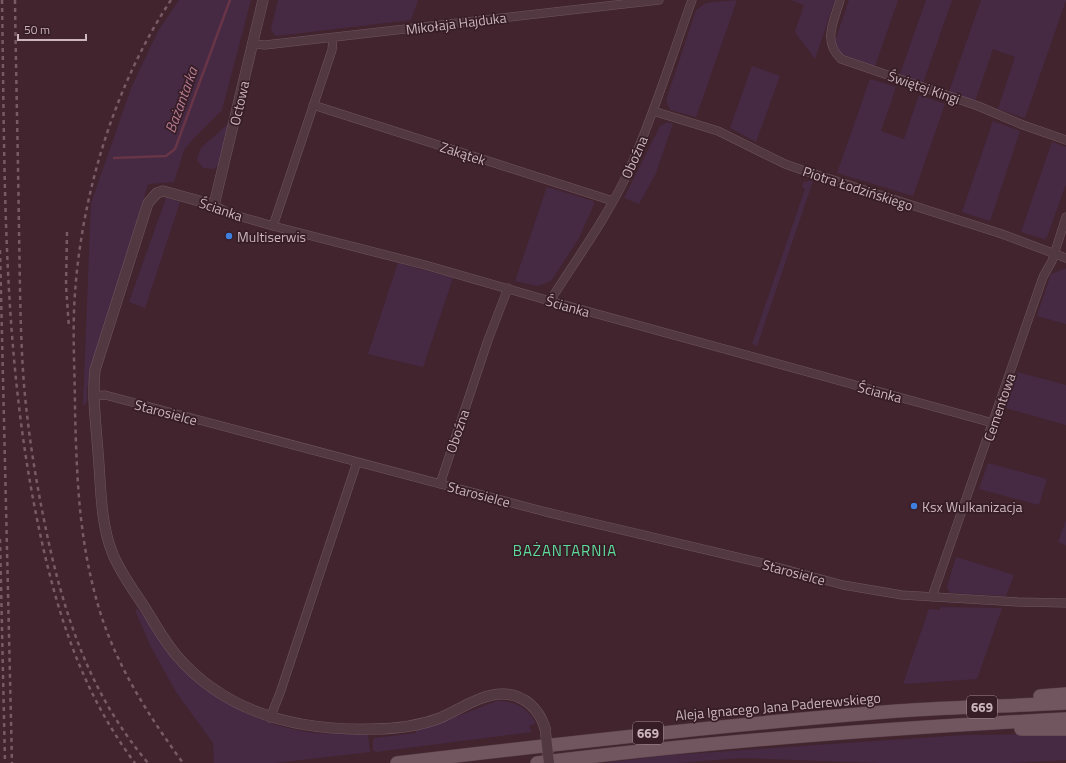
<svg xmlns="http://www.w3.org/2000/svg" width="1066" height="763" font-family="'Titillium Web',sans-serif">
<style>
.green{fill:#462a44}
.lines{fill:none;stroke-linecap:round;stroke-linejoin:round}
.stream{stroke:#683547;stroke-width:2.5}
.minor-casing{stroke:#6f565f;stroke-width:9}
.tertiary-casing{stroke:#6f565f;stroke-width:11}
.primary-casing{stroke:#5a424a;stroke-width:14}
.minor{stroke:#513841;stroke-width:8}
.tertiary{stroke:#513841;stroke-width:10}
.primary{stroke:#715660;stroke-width:13}
.rail{stroke:#795a65;stroke-width:2.5;stroke-dasharray:4 4;stroke-linecap:butt}
.tertiary-bridge-casing{stroke:#6f565f;stroke-width:11;stroke-linecap:butt}
.tertiary-bridge{stroke:#513841;stroke-width:10}
.shop-dot{fill:#3f7fe0;stroke:#361d26;stroke-width:1.5}
.labels{text-anchor:middle;dominant-baseline:central;stroke-width:3.5;stroke-linejoin:round;paint-order:stroke}
.shield{fill:#361d26;stroke:#9f878f;stroke-width:1}
.shield-label{font-size:13px;font-weight:bold;fill:#ccb5bc}
.street-label{font-size:14px;fill:#ccb5bc;stroke:#361d26}
.poi-label{font-size:14px;fill:#ccb5bc;stroke:#361d26;text-anchor:start}
.water-label{font-size:15px;font-style:italic;fill:#b57b90;stroke:#361d26}
.neighbourhood-label{font-size:15px;letter-spacing:1px;fill:#5fdc9c;stroke:#361d26}
</style>
<rect width="100%" height="100%" fill="#42242f"/>
<path class="green" d="M179,0H251L222,110L193,139L184,150L174,182L148,184L92,368L89,386H87V402L83,406L91,203L132,86L158,31Z
M278,0H418L411,20L276,36L271,30Z
M737,0L696,117L670,110L666,101L696,10L706,3Z
M791,0H835L815,59L795,32L804,5Z
M849,0H898L875,66L838,53L834,44Z
M926,0H952L923,83L900,74Z
M981,0H1066L1025,118L998,109L1015,57L993,49L975,101L949,92Z
M752,66L780,76L756,142L730,128Z
M870,79L896,87L881,131L904,139L919,95L945,104L913,196L837,173Z
M993,121L1020,131L990,221L962,212Z
M230,122L220,163L214,169L203,168L197,160L201,148Z
M668,122L673,124L655,175L639,204L624,198L660,126Z
M1052,142L1066,147V184L1047,237L1044,239L1021,232Z
M809,180L813,181L757,346L752,344L805,189L802,187L804,181L808,182Z
M547,187L593,201L594,204L579,238L551,281L538,286L515,281Z
M166,198L180,202L145,308L129,302Z
M398,263L453,278L423,367L368,354Z
M1064,269H1066V324L1037,316L1051,274Z
M1017,372L1066,385V425L1005,408Z
M988,463L1047,479L1039,505L979,489Z
M1066,520V545L1058,542Z
M956,557L1014,575L1006,596L950,593L947,587Z
M940,607L1002,608L977,679L903,684L929,609L940,610Z
M137,609C152,622 159,644 173,659C211,700 260,727 316,733C333,735 351,734 368,734L370,752L274,763H214L213,743L176,692L151,647L135,610Z
M497,701C515,701 527,707 536,723L529,726L532,732L376,752L373,750V740L375,738L416,733V730L445,721Z
M1066,734V760L1010,763H880L743,758L677,763H603L672,755L964,735Z"/>
<g class="lines">
<path class="stream" d="M114,158L166,156L175,149L230,0"/>
<defs>
<path id="minor" d="M840,0C834,22 822,41 841,59L978,106L1023,125L1066,140
M253,44L265,45L659,0
M313,105L613,201
M653,111L718,131L785,164L805,171L1002,234L1066,258
M214,205L228,213L273,226L425,265L550,301L993,423
M273,226L332,50L333,38
M550,301C577,258 609,215 630,168C654,114 672,56 692,0
M94,396L105,395L546,512L762,563L843,585L902,595L1018,602L1066,603
M440,484L488,340L508,288
M932,597L1043,277L1052,261L1066,217
M270,718L280,693L357,462"/>
<path id="tertiary" d="M263,0L214,205L163,191L157,193L148,203L95,370C92,397 96,425 98,452C101,485 100,521 112,552C120,573 135,592 147,611C156,626 165,642 177,656C227,714 298,731 372,729C395,729 419,726 440,718C459,710 482,693 504,694C525,695 539,709 545,728"/>
<path id="primary" d="M1040,696L1066,694
M1021,729H1066
M397,763C564,743 730,724 897,711C953,707 1010,706 1066,703
M537,763C713,741 889,728 1066,719"/>
</defs>
<use href="#minor" class="minor-casing"/>
<use href="#tertiary" class="tertiary-casing"/>
<use href="#primary" class="primary-casing"/>
<use href="#minor" class="minor"/>
<use href="#tertiary" class="tertiary"/>
<use href="#primary" class="primary"/>
<path class="rail" d="M2,0C5,174 2,349 37,519C55,607 80,690 135,763
M15,0C16,77 18,153 19,230C20,281 20,333 24,385C29,443 39,500 52,557C71,635 96,701 148,763
M171,0C115,84 82,193 75,293C72,332 75,372 75,411C77,483 79,545 101,615C119,670 149,716 183,763
M67,232L66,285L69,328
M0,250L12,763
M0,539L5,763"/>
<defs>
<path id="tertiary-bridge" d="M545,728L549,763"/>
</defs>
<use href="#tertiary-bridge" class="tertiary-bridge-casing"/>
<use href="#tertiary-bridge" class="tertiary-bridge"/>
</g>
<g class="shop-dot">
<circle cx="229" cy="236" r="4"/>
<circle cx="914" cy="506" r="4"/>
</g>
<g class="labels">
<g class="shield">
<rect x="967" y="696" width="30" height="22" rx="3"/>
<rect x="633" y="722" width="30" height="22" rx="3"/>
</g>
<g class="shield-label">
<text x="982" y="707">669</text>
<text x="648" y="733">669</text>
</g>
<g class="street-label">
<text transform="translate(456 23) rotate(-7)">Mikołaja Hajduka</text>
<text transform="translate(924 87) rotate(19)">Świętej Kingi</text>
<text transform="translate(239 103) rotate(-77)">Octowa</text>
<text transform="translate(463 153) rotate(18)">Zakątek</text>
<text transform="translate(634 157) rotate(-66)">Oboźna</text>
<text transform="translate(858 188) rotate(18)">Piotra Łodzińskiego</text>
<text transform="translate(221 209) rotate(19)">Ścianka</text>
<text transform="translate(568 306) rotate(16)">Ścianka</text>
<text transform="translate(880 392) rotate(15)">Ścianka</text>
<text transform="translate(999 407) rotate(-71)">Cementowa</text>
<text transform="translate(166 412) rotate(15)">Starosielce</text>
<text transform="translate(457 431) rotate(-71)">Oboźna</text>
<text transform="translate(479 494) rotate(15)">Starosielce</text>
<text transform="translate(794 572) rotate(15)">Starosielce</text>
<text transform="translate(778 706) rotate(-5)">Aleja Ignacego Jana Paderewskiego</text>
</g>
<g class="poi-label">
<text x="237" y="236">Multiserwis</text>
<text x="922" y="506">Ksx Wulkanizacja</text>
</g>
<g class="water-label">
<text transform="translate(181 100) rotate(-70)">Bażantarka</text>
</g>
<g class="neighbourhood-label">
<text x="565" y="550">BAŻANTARNIA</text>
</g>
</g>
<path d="M18 34v6h68v-6" fill="none" stroke="#ccb5bc" stroke-width="2"/>
<text x="24" y="34" font-size="12" fill="#ccb5bc" stroke="#361d26" stroke-width="3" paint-order="stroke">50 m</text>
</svg>
